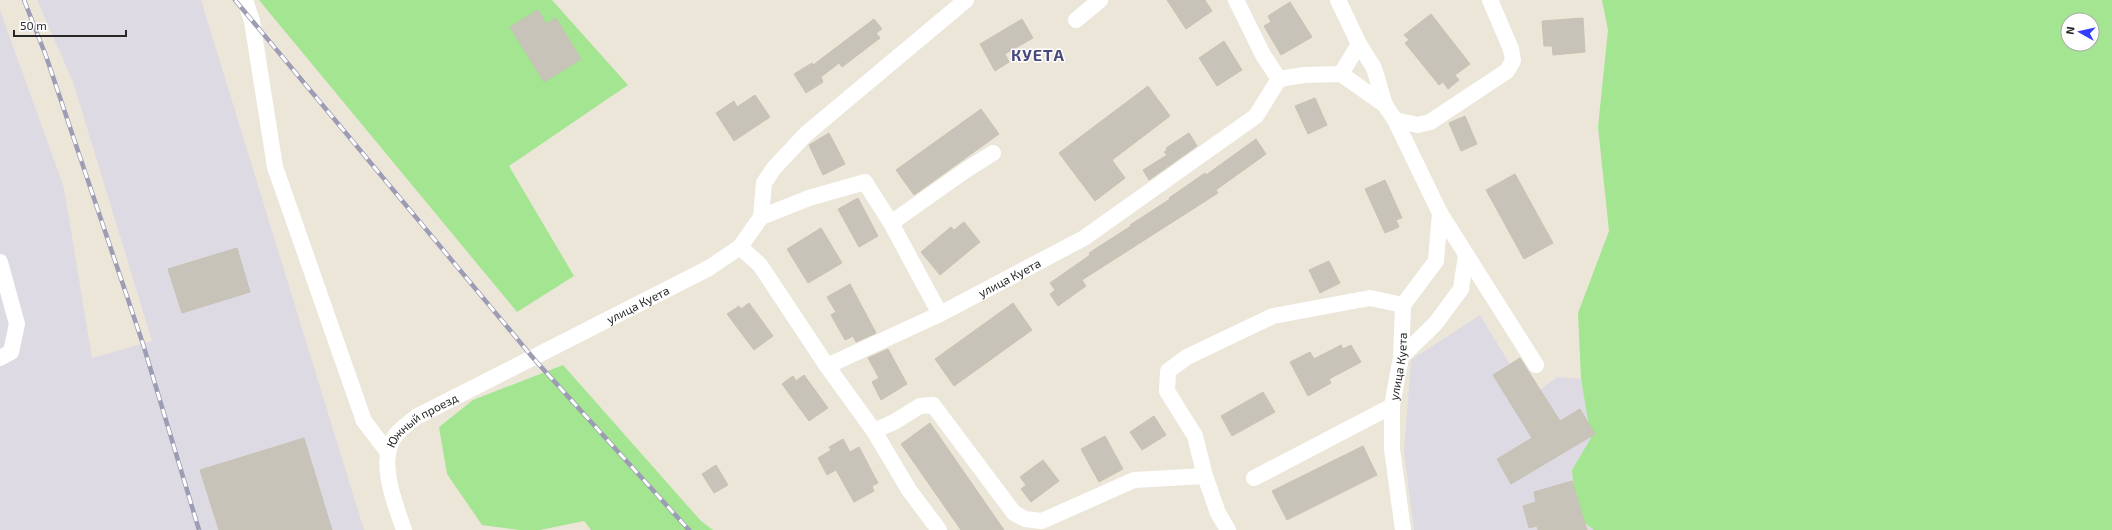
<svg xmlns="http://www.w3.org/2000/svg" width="2112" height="530" font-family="'Exo 2',sans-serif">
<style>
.industrial{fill:#dedae3}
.green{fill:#a4e592;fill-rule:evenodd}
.building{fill:#c7c3b9;stroke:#c7c2b3}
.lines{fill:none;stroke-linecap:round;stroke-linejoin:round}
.minor{stroke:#fff;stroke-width:16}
.rail-casing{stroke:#9c9cb4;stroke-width:4.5}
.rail{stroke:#fff;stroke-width:3;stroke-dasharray:9;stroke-linecap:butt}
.labels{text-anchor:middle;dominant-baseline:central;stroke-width:3;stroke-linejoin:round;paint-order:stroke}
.street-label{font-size:12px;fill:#282828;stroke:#fff}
.district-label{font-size:16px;font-weight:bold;letter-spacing:1px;fill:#474a7b;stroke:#fff}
</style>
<rect width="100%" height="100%" fill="#ece6d9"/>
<path class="industrial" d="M37,0H201L364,530H0V10L64,188L92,358L152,341L73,82Z
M1480,315L1530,397L1557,377L1581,379L1592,438L1572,470L1576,516L1594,530H1414L1404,452L1411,360Z"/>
<path class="green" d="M259,0H552L628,85L509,166L574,276L517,312Z
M1602,0H2112V530H1594L1576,516L1572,470L1591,438L1581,379L1578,313L1609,231L1598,127L1608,30ZM2068,20H2092V44H2068Z
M563,365L701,521L713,530H591L584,521L540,530H520L482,525L447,474L439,427L473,400Z"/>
<path class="building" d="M1167,0H1205L1212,11L1186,29Z
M1290,2L1312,37L1281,55L1264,26L1271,22L1268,16Z
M538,10L546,24L556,18L581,59L544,82L510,27Z
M1431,14L1470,64L1455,75L1459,80L1448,89L1443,82L1439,85L1405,43L1409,40L1404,35Z
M1583,18L1585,52L1553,55L1552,46H1544L1542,21Z
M874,19L882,29L876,33L880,38L842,67L839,63L821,77L823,82L806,93L794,74L812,63L813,65Z
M1022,19L1033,38L1005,54L1009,62L995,71L980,44Z
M1224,41L1242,70L1217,86L1199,58Z
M1148,86L1170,116L1112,160L1125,178L1095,201L1059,153Z
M755,95L770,117L734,141L716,113L734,101L737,107Z
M1315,98L1327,125L1308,134L1295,106Z
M981,109L999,134L914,195L896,170Z
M1465,116L1477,144L1461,151L1449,123Z
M829,133L845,164L823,175L809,145Z
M1189,133L1197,146L1149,180L1143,170L1167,155L1164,152L1167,150L1166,148Z
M1256,139L1266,154L1216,190L1218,193L1082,280L1086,286L1058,306L1050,294L1055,290L1050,283L1090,255L1089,253L1131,226L1130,225L1170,199L1169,198L1205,173L1206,175Z
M1515,174L1553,243L1524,259L1486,190Z
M1385,180L1402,218L1396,220L1399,227L1385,233L1365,189Z
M858,198L878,236L859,247L838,209Z
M964,222L980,242L940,275L921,252L951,227L954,230Z
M821,228L842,263L808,283L787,249Z
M237,248L250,292L182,313L168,269Z
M1329,261L1340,283L1320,293L1309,270Z
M850,284L876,333L856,342L853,336L845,340L831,315L836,312L827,297Z
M749,303L773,336L754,350L727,314L739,306L741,309Z
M1013,303L1032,330L954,386L935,359Z
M1341,345L1343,349L1351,345L1361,362L1329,379L1331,383L1308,396L1290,362L1310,352L1314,359Z
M888,349L907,384L881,400L872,382L879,378L868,358Z
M1520,358L1560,421L1580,409L1595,434L1511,484L1497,459L1532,438L1493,375Z
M804,375L828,408L809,421L782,384L793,376L796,381Z
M1263,392L1275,412L1232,436L1221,416Z
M1154,416L1166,435L1142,450L1130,432Z
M930,423L1004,530H961L901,444Z
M1105,436L1123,469L1099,482L1081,449Z
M304,438L332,530H219L200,470Z
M843,439L850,452L859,447L878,483L872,486L874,491L854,502L836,470L827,475L818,458L831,450L829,447Z
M1363,446L1377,475L1287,520L1272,491Z
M1043,460L1059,481L1031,502L1021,489L1026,485L1020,477Z
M716,465L728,485L714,493L702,474Z
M1572,481L1587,530H1538L1537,526L1529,528L1523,506L1536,502L1534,492Z"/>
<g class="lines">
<g class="minor">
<path d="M245,0L252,21L275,167L364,421L387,451"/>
<path d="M1236,0L1263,55L1279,79L1304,75L1341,74L1385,105L1395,120L1440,213L1536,365"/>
<path d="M1338,0L1359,44L1374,68L1385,105"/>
<path d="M1076,20L1100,0"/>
<path d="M1341,74L1359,44"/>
<path d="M1395,120L1418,125L1430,122L1507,71L1513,61L1511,49L1490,0"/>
<path id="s1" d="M761,217L809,198L865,182L891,223L940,314L1084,238L1256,116L1279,79"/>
<path d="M891,223L966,170L993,153"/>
<path d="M740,247L760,265L827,366L874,431L909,490L939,530"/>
<path d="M0,262L17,324L11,352L0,358"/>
<path d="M1401,357L1435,324L1461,289L1466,255"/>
<path d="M827,366L940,314"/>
<path d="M874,431L894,422L920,406L933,405L1014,513L1025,519L1042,521L1134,480L1205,476"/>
<path d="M1254,478L1392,406"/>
<path id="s2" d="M404,530C395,504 377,460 395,436C400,429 409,423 416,417L709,268L740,247L761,217L764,183L774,168L806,134L966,0"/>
<path d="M1228,530L1218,513L1205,476L1195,436L1167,391L1168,371L1187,357L1273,316L1370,298L1403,305"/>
<path id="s3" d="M1403,530L1392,449V406L1401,357L1403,305L1436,261L1440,213"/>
</g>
<defs>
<path id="rail" d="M24,0L46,56L143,344L199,530
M235,0L534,359L689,530"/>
</defs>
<use href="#rail" class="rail-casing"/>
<use href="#rail" class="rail"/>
</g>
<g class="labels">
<g class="street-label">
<text stroke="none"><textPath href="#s1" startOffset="340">улица Куета</textPath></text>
<text stroke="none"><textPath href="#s2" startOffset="375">улица Куета</textPath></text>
<text stroke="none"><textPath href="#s3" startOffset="165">улица Куета</textPath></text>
<text stroke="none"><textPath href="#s2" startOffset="129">Южный проезд</textPath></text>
</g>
<g class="district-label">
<text x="1038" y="54">КУЕТА</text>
</g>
</g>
<g transform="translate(2080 32) rotate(278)"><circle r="19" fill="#ffffff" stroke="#a9a9a9"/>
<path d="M0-3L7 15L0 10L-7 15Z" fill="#333eff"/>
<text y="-6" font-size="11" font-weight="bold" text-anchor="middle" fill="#282828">N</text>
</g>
<path d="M14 30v6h112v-6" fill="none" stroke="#282828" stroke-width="2"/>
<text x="20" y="30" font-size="12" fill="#282828" stroke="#ffffff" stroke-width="3" paint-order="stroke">50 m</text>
</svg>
